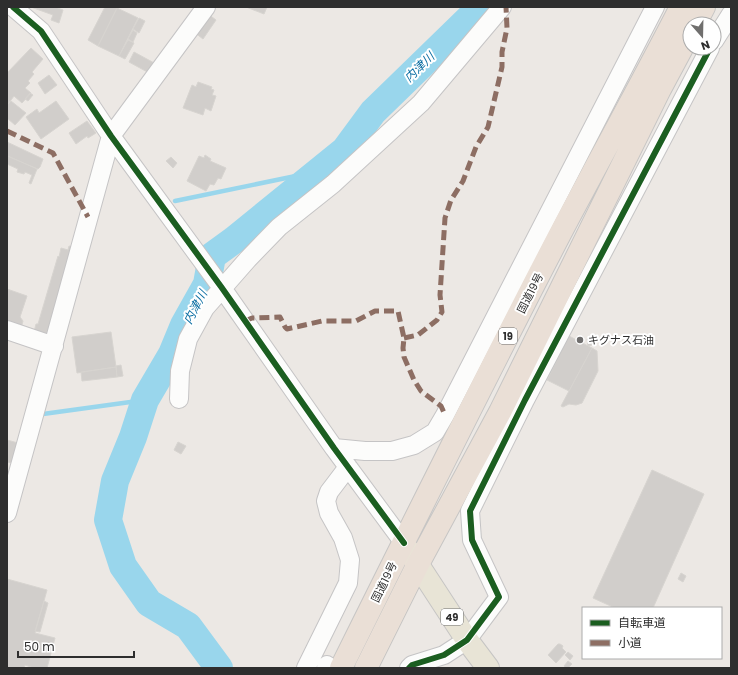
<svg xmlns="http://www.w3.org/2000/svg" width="738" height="675" font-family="Poppins,'Noto Sans JP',sans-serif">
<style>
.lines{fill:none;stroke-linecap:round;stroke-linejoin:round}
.stream{stroke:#99d6ec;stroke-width:4.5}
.river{stroke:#99d6ec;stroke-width:28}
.building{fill:#d1cecb;stroke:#d7d4d0}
.minor-casing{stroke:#c5c4c5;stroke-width:20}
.major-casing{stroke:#c6c5c4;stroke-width:24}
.highway-casing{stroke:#c6c5c4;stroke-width:24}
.minor{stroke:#fcfcfb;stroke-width:18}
.major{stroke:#e8e4d6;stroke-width:22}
.highway{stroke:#eadfd6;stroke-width:22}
.quiet{stroke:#8d6e63;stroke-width:5;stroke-dasharray:10 5;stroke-linecap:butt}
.cycleway-casing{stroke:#fff;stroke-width:8}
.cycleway{stroke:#1b5e20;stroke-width:6}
.poi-dot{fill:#706f6e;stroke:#fff;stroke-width:1.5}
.labels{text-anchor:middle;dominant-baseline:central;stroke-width:4;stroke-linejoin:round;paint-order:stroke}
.shield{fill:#fff;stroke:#6d6d6d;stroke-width:1}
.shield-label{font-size:10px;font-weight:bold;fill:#2e2e2e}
.street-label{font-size:11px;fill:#2e2e2e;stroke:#fff}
.poi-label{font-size:11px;fill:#2e2e2e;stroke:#fff;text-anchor:start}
.water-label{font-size:12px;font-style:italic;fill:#0d6fa3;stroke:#fff}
</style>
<rect width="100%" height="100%" fill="#ece8e4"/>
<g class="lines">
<path class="stream" d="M175,201L320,171
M43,414L145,400"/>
<path class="river" d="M219,668L188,626L149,603L123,566L108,520L115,481L133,437L145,400L172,354L184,325L207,284L212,256L234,240L345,150L373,112L481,7"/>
</g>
<path class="building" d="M31,7H55L63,10L59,23L51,20L53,15Z
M105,7L117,8L98,46L88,40Z
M246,7H267L264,14Z
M117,8L138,18L119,56L98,46Z
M208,14L216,20L203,39L194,32Z
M139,18L145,21L139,33L133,29Z
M133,30L137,33L133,42L128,39Z
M128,40L134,43L125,59L119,56Z
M31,48L43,59L32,72L34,74L28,81L30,83L25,88L31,93L22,103L14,96L8,104L7,73Z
M134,52L156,64L151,74L129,62Z
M49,75L57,85L45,94L38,83Z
M198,82L212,87L211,89L214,90L212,95L216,96L211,111L205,108L203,115L183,108L192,85L196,87Z
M30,93L33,95L28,101L25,99Z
M11,101L26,113L15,125L7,118V105Z
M56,101L69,119L41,139L26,117L37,109L39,113Z
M87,121L96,133L88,138L87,136L76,144L69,133Z
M7,142L43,159L40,167L38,169L7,156Z
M205,155L211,159L210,161L226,168L221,179L218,178L214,185L210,184L206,191L187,181L199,156L204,158Z
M8,156L37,169L31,184L29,183L32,175L25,172L24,174L17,172L18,169L7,164Z
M171,157L177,163L173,168L166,161Z
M69,246L73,247L48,333H46L45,335L34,332L36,324H38L58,256L59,257L61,248L68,250Z
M7,289L27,296L20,317L23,321L21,328L7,324Z
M111,332L116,367L77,373L72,337Z
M569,336L592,348L569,391L547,380Z
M594,338L596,344L588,346L587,339Z
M592,348L597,351L598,371L582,403L576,405L569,404L563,407L561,406Z
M121,365L123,376L117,377L116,366Z
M116,367L117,377L82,381L81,372Z
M7,440L18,443L12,463L7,462Z
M178,442L186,446L181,454L174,450Z
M652,470L704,494L653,608H615L593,598Z
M681,573L686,576L683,582L678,579Z
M7,579L47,590L35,633L55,638L47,668H34L25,665L24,668H7Z
M44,601L48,603L40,632L35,631Z
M558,644H560L563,646L562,648L566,652L556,663L548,655Z
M568,652L573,656L570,660L565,655Z
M568,661L572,664L568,668H566L564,666Z"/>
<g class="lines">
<defs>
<path id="minor" d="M13,7L41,31L111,136L222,288L334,448L404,543
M714,41L731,14
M7,330L54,346
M179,399L180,371L188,339L205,308L248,259L279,227L333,184L421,103L502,7
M334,448L365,451H392L414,445L435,432L445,415L655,7
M7,513L111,136L206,7
M306,668L348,583L350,560L343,538L329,513L326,501L329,492L348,467
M326,668L327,665
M409,668L412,665L444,655L467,640L499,597L472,540L470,511L525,400L710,48"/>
<path id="major" d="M409,551L467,640L488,668"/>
<path id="highway" d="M695,24L704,7
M341,668C413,523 485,378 560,234C600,158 642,83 681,7
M366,668L418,564L500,412L660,89L690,33"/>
</defs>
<use href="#minor" class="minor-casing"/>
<use href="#major" class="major-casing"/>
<use href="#highway" class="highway-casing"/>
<use href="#minor" class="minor"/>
<use href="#major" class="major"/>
<use href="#highway" class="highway"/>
<path class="quiet" d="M7,131L53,153L88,217
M245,321L252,318L280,317L285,327L287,329L322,321H356L375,311H398L404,338L403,348L404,357L414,380L421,391L441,406L445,415
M404,338L418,335L437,320L442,312L440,295L445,218L451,200L463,181L476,147L488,127L502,67V52L507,28L506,7"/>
<defs>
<path id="cycleway" d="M13,7L41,31L111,136L222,288L334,448L404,543
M409,668L412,665L444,655L467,640L499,597L472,540L470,511L525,400L710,48"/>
</defs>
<use href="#cycleway" class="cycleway-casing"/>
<use href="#cycleway" class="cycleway"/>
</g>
<circle class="poi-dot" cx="580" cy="340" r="4"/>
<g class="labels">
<g class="shield">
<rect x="499" y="328" width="18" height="16" rx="3"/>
<rect x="441" y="609" width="22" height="16" rx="3"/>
</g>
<g class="shield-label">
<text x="508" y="336">19</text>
<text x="452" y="617">49</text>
</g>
<g class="street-label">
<text transform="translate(530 293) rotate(-63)">国道19号</text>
<text transform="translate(384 582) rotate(-64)">国道19号</text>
</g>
<g class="poi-label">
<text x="588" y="340">キグナス石油</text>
</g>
<g class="water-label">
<text transform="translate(419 67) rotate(-44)">内津川</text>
<text transform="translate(195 307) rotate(-62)">内津川</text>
</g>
</g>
<rect width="738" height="675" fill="none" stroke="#2e2e2e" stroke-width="16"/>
<rect x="582" y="607" width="140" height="52" fill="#ffffff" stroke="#ababab"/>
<rect x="590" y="620" width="20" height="6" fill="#1b5e20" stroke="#ababab"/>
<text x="618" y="627" font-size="12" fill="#2e2e2e">自転車道</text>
<rect x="590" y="640" width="20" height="6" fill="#8d6e63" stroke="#ababab"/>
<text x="618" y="647" font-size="12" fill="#2e2e2e">小道</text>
<g transform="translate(702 36) rotate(160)"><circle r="19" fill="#ffffff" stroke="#ababab"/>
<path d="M0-3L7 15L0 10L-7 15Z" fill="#706f6e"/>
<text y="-6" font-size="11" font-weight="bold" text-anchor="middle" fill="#2e2e2e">N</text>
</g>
<path d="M18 651v6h116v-6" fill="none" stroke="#2e2e2e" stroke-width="2"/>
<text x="24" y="651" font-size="12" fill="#2e2e2e" stroke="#ffffff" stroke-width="3" paint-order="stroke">50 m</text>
</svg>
